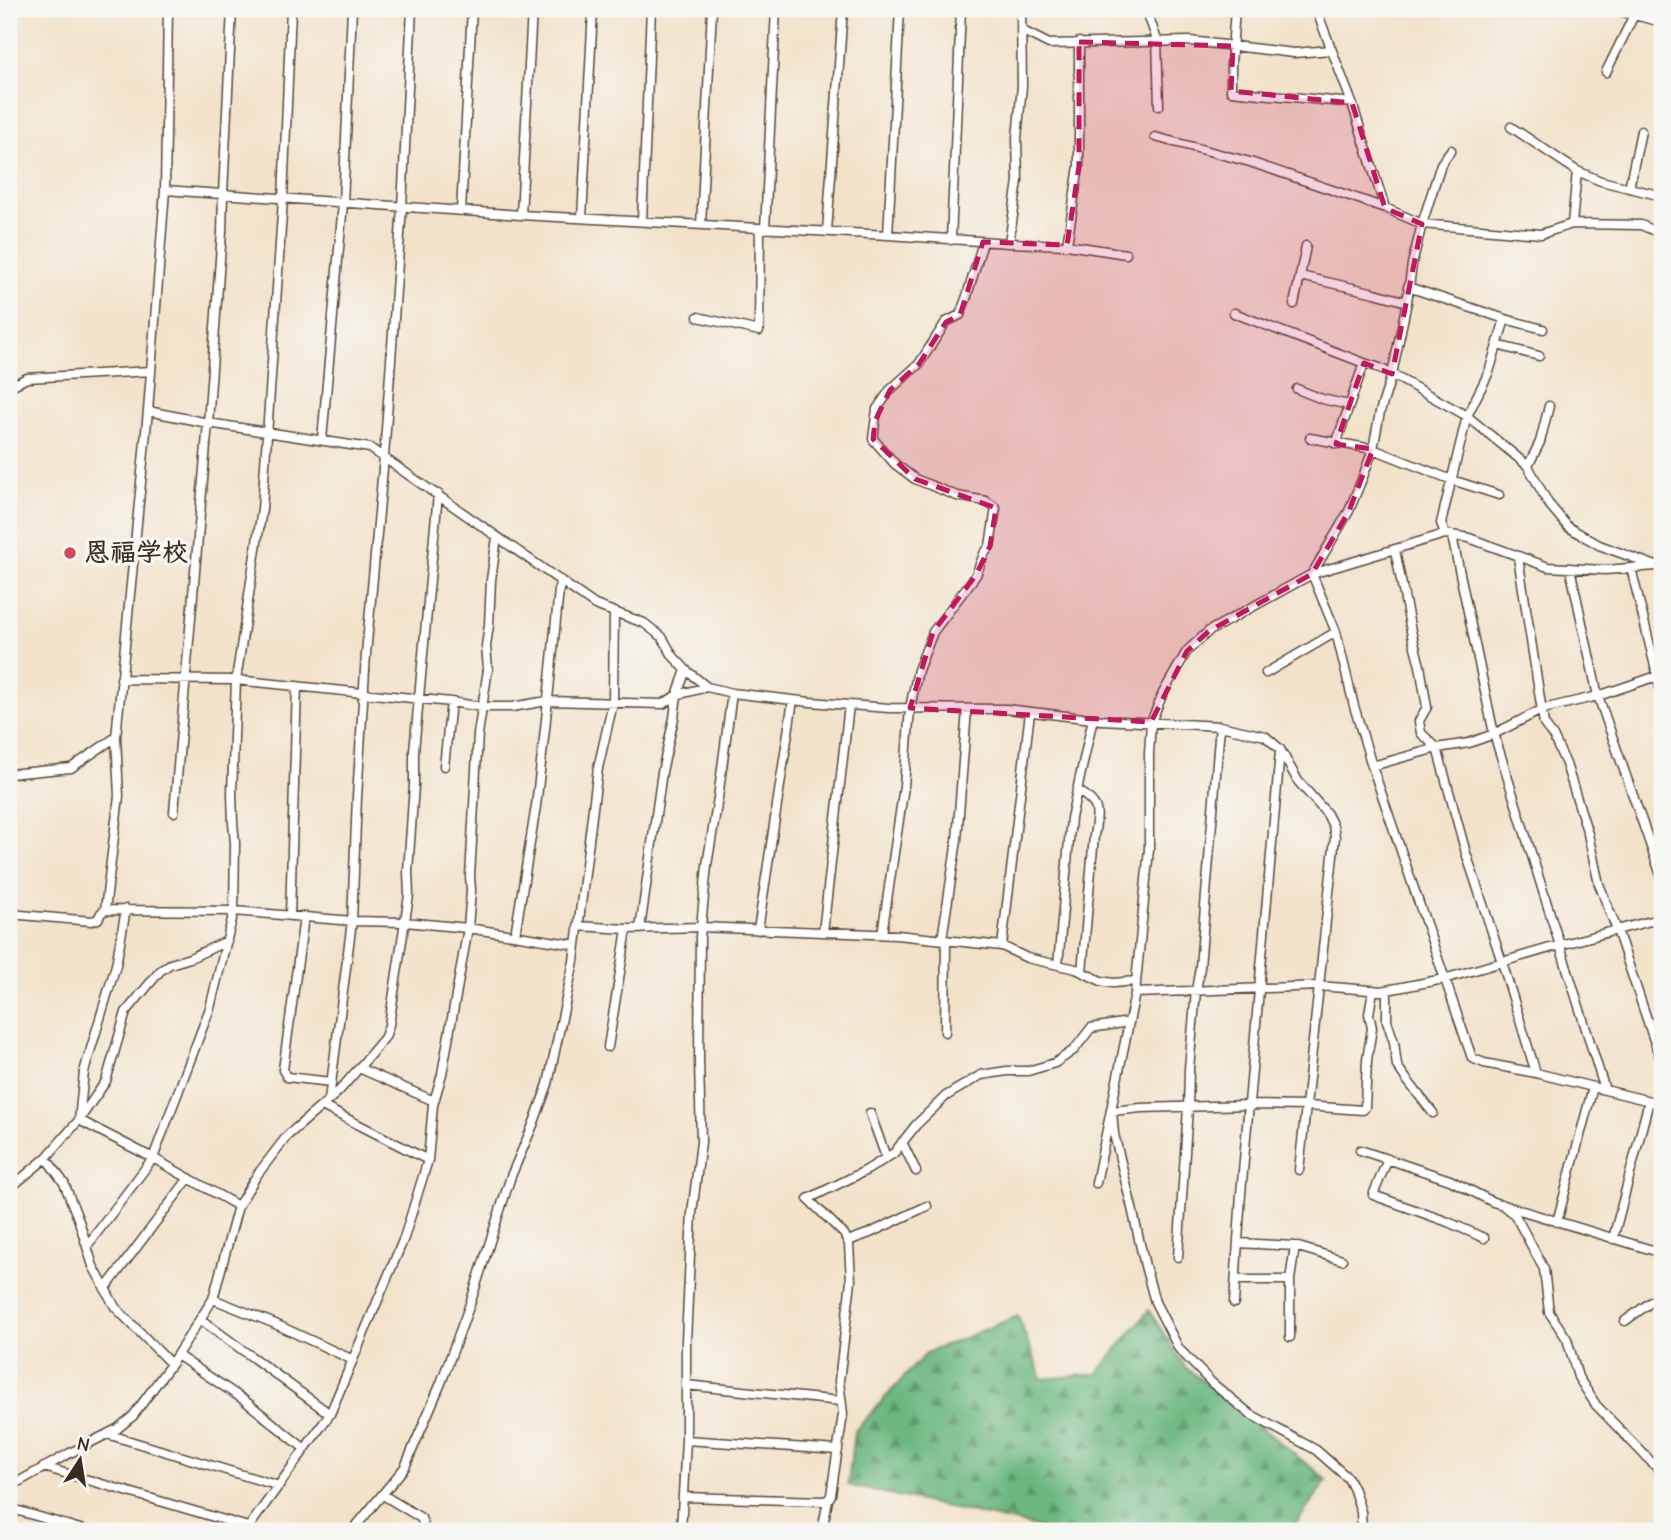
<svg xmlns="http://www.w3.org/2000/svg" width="1671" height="1540" font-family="'Comic Neue','LXGW WenKai TC',sans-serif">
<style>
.forest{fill:url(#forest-firs);stroke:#54704f;stroke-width:2}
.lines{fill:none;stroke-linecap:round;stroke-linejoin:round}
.street-casing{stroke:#564638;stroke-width:11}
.street{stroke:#fff;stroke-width:8}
.marked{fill:#c2185b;fill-opacity:0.2;stroke:#c2185b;stroke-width:5;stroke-dasharray:14 9;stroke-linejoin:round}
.poi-dot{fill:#d1495b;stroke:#f6f6f2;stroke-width:2.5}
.labels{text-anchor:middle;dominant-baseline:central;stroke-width:7;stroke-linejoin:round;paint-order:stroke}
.poi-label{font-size:26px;font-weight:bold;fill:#3b2a1e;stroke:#f6f6f2;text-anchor:start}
</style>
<defs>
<pattern id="forest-firs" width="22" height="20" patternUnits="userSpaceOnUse" patternTransform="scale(1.75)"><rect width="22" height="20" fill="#6cb780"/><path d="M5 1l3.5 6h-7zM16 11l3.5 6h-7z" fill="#5a9568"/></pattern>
</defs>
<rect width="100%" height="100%" fill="#f6f6f2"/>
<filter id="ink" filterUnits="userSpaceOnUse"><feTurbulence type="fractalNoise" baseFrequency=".0143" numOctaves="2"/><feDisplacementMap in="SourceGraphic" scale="14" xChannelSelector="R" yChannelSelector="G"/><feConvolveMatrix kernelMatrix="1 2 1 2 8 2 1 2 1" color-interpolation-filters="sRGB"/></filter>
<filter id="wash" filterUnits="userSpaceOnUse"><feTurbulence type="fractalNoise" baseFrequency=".00686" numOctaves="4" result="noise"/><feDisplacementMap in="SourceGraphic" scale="28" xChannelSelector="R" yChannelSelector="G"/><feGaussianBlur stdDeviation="1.57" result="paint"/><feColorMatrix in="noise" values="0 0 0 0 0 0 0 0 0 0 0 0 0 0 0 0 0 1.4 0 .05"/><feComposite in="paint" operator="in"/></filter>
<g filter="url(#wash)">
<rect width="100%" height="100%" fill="#f2e2ca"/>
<path class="forest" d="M1149,1310L1185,1367L1327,1480L1291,1531H1042L1041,1528L848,1485L854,1432L926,1353L1018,1316L1042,1379L1097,1374Z"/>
</g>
<g filter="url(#ink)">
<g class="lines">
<defs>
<path id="street" d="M1146,9L1157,40L1159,106
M1235,9L1231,65V91L1352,103
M1316,9L1352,103L1385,208
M1611,9L1662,22
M1021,30L1049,44L1190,41L1294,53L1331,50
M1606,72L1634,15
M1511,127L1577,171L1601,181L1662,196
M1155,137L1250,162L1385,208L1422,224L1541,234L1572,224L1641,225L1662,234
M1629,188L1641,131
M165,190L521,215L888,235L1009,243L1067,245L1126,254
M461,211L472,9
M521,215L532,9
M582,218L593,9
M642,221L651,9
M1572,224L1577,171
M701,225L712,9
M765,229L776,9
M827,231L843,9
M888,235L900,9
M951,240L961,9
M1009,243L1018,181L1017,138L1022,86L1021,9
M1067,245L1079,166V42
M1306,246L1300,276L1375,293L1407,302
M1408,287L1505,319L1489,372L1467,416L1441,523L1445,534
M1294,304L1300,276
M1234,313L1364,363
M698,317L759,331L760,229
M1505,319L1543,329
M1497,345L1539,356
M9,387L27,378L151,371
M1297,389L1322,399L1349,405
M148,411L208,423L370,448L595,605L644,623L662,637L673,656L686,670L707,687L732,693L810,702L889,708L1006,709L1102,720L1220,726L1265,736L1280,749L1298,781L1327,814L1333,826L1335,837L1319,986L1382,991L1444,979L1560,945L1662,918
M1310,438L1373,449L1452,480L1499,495
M322,440L343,203L352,9
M1336,444L1364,363L1380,368L1467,416L1528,466L1548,503L1568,527L1599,545L1653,565
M1528,466L1540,442L1549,406
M1452,536L1494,734L1605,1090
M1395,550L1411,631L1420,666L1427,707L1419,721L1421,733L1437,748L1466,853L1502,962L1536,1073
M1518,557L1544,724L1553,736L1566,764L1588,834L1599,884L1617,930L1662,1064
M1662,563L1656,566L1605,570L1548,567L1469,538L1445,534L1312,574L1336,632L1354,706L1372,766L1472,1058L1484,1063L1536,1073L1662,1104
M1570,568L1598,696L1662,878
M1631,568L1662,695
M1266,673L1336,632
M121,679L236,680L451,702L482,707H512L547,701L663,704L677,695L686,670
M444,766L451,702
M1372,766L1437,748L1469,743L1494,734L1543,709L1598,696L1657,676
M9,774L71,768L116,737
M1077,790C1101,805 1098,810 1094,836L1082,972
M174,812L208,423L222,232L223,194L232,9
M126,909L116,965L84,1072L79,1120L153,1158L238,1206
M105,910L234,911L352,921L405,922L468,928L576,945
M9,914L92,921L98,919L101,913L105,910L119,796L116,737L148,411L165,190L168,9
M290,916L297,686
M304,917L283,1070L287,1077L331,1082
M578,926L627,929L701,927L897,935L1002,946L1027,958L1076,969L1101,981L1113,983L1136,981
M640,929L662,772L674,718L677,695L707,687
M758,930L793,700
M823,932L849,705
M882,934L904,786L910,708L918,670L933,632L976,575L984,554L990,546L996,508L986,501L957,496L915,479L895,464L873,439L877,409L890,390L919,364L946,322L960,315L967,296L983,242
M515,935L536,806L545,729L560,580
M942,939L957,840L967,709
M1002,946L1030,712
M1058,965L1071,818L1093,718
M1387,990V1021L1394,1042L1397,1066L1407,1080L1433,1113
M1135,993L1319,986L1299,1170
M945,1032L946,940
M608,1047L627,929
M359,1068L434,1101
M329,1100L352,921L357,797L366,654L384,457L402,207L412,9
M322,1106L428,1160
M870,1113L886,1157
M902,1142L916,1171
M1360,1150L1450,1180L1493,1202L1662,1253
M46,1158L64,1183L79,1221L93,1266L115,1307L171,1364
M1388,1159L1373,1195L1448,1222L1484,1238
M1096,1183L1135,993L1149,849V753L1151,722L1163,693L1187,651L1209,631L1312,574L1349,511L1364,474L1373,449L1380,412L1392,374L1407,302L1412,264L1422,224L1441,164L1451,150
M9,1189L46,1158L79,1120L106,1081L126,1012L160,971L170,964L190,958L227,941
M1501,1204L1515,1215L1544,1269L1549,1312L1567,1339L1578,1377L1596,1405L1662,1473
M1557,1222L1593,1087
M1613,1239L1649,1101
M848,1241L870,1233L927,1206
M1238,1243L1295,1246L1342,1260
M87,1246L153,1158L210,1008L234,911L235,843L233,823L232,794L236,680L262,509L283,199L291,9
M1178,1257L1188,1108L1189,1069L1196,991L1200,967L1220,726
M1236,1280H1290
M105,1289L189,1178
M213,1299L273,1323L353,1360
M1234,1303L1241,1194L1280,752
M200,1319L330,1414
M1625,1321L1662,1294
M1290,1337V1280L1295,1246
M177,1355L244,1400L305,1449
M686,1385L840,1401
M107,1434L279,1486
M686,1440L838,1450
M44,1467L248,1527
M9,1487L70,1453L117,1429L133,1416L171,1364L213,1299L238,1206L257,1175L287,1136L339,1091L359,1068L385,1037L389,1025L409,895L408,871L414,785V751L438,494
M383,1495L421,1518L423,1523L422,1531
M683,1497L823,1501L828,1500L831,1495L843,1414L839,1381L851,1281L849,1244L844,1234L808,1199L867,1170L894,1153L916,1125L946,1096L981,1075L1007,1071H1028L1055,1063L1074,1050L1091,1028L1129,1022
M9,1508L87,1531
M246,1531L330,1414L404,1238L428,1160L433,1105L442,1074L468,928L471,890L470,876L478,734L488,669L486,646L489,625L491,580L497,537
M352,1531L405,1467L441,1383L470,1304L511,1176L533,1125L548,1084L574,961L598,768L613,703L614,613
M681,1531L686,1440V1341L692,1213L701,1142L699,1061L700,937L707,865L718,798L732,693
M822,1531L828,1500
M1362,1531L1361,1512L1354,1490L1348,1478L1316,1450L1250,1414L1212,1383L1179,1349L1155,1302L1145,1266L1132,1208L1114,1134L1112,1111L1141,1108L1249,1105L1306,1106L1363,1110L1365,1107L1367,1060L1372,1028L1369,1014L1373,990"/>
</defs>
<use href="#street" class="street-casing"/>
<use href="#street" class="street"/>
</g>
</g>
<path class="marked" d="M1079,42L1233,46L1231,91L1352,103L1385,208L1422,224L1392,374L1364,363L1336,444L1373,449L1349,511L1312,574L1209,631L1187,651L1151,722L910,708L933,632L976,575L990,546L996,508L915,479L873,439L875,421L890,390L919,364L946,322L960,315L983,242L1067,245L1079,166Z"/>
<circle class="poi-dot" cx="70" cy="553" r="7"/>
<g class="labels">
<g class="poi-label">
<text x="84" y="553">恩福学校</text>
</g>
</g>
<rect width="1671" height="1540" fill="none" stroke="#f6f6f2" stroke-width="35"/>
<g transform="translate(80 1460) rotate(12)" stroke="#f6f6f2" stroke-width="5" paint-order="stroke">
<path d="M0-5L12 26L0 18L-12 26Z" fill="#3b2a1e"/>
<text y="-10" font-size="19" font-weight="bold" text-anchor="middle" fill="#3b2a1e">N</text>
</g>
</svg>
